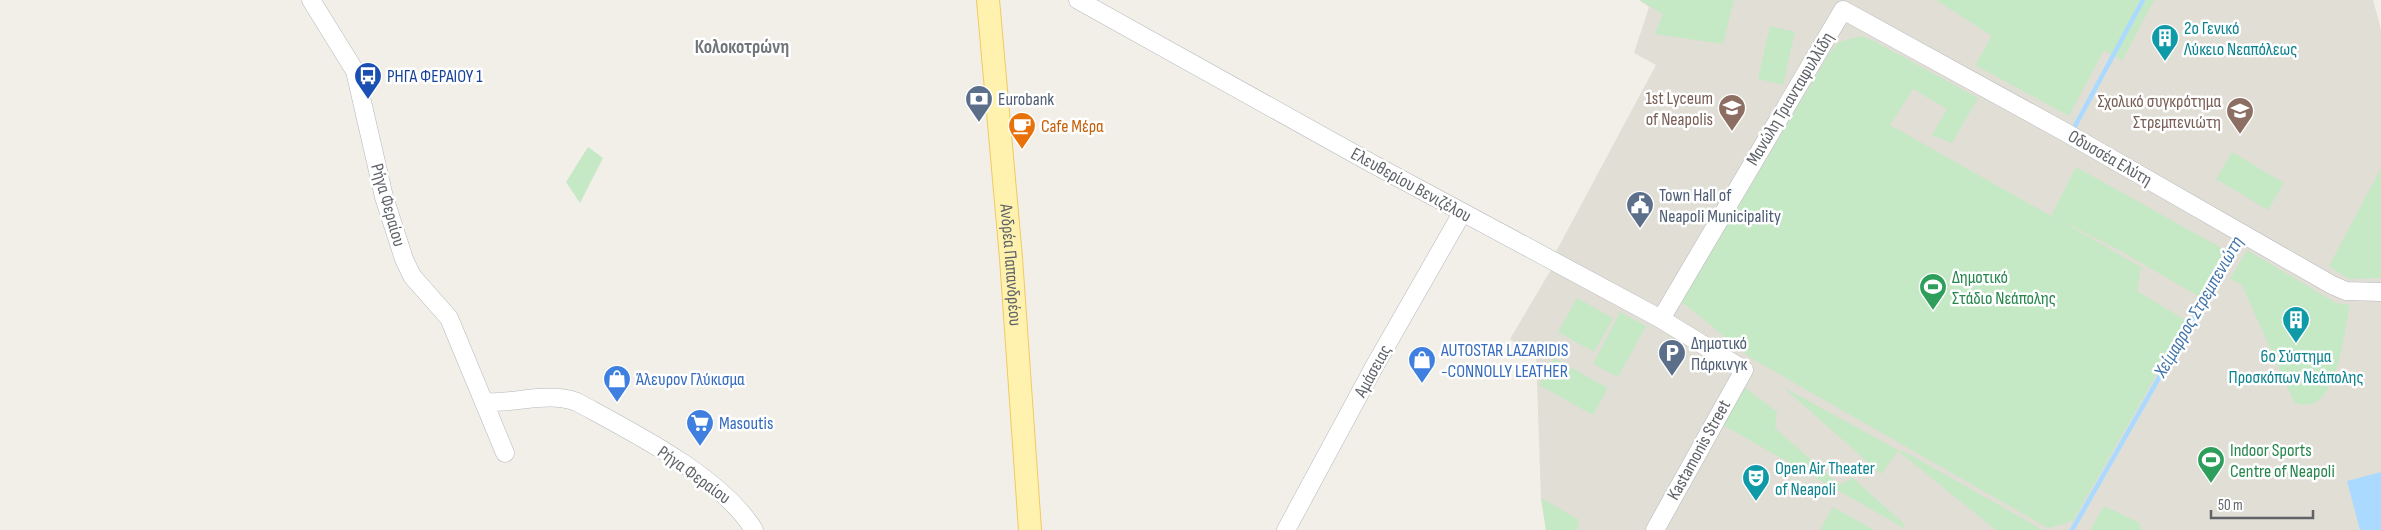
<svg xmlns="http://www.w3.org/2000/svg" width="2381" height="530" font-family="'Sofia Sans Condensed',sans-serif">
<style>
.education{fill:#e1ded6}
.green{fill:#c5e8c5}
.water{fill:#aadaff}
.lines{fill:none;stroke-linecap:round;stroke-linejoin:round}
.stream{stroke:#aadaff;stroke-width:4.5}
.minor-casing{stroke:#b5b8bc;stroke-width:19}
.major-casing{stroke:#f2c960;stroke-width:24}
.minor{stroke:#fff;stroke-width:18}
.major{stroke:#fff2af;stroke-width:22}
.labels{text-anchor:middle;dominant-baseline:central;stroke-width:5;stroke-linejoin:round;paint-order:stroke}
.culture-label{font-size:18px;fill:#0d838f;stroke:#fff;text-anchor:start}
.transit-label{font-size:18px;fill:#164399;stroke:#fff;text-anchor:start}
.education-label{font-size:18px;fill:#785e54;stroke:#fff;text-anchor:end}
.service-label{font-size:18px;fill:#4e5e75;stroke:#fff;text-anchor:start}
.street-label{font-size:18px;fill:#5f6368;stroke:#fff}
.food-label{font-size:18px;fill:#c56008;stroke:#fff;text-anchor:start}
.leisure-label{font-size:18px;fill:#27864d;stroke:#fff;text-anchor:start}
.shop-label{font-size:18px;fill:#366cbe;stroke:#fff;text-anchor:start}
.neighbourhood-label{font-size:19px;font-weight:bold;fill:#70757a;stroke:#fff}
.water-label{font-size:19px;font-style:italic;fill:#4174aa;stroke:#fff}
</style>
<rect width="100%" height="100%" fill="#f1efe8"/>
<path class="education" d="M1639,0H2373L2381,29V530H1546L1541,498L1536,354L1510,339L1555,263L1551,261L1656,65L1634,53L1649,7Z"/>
<path class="green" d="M1639,0H1734L1723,44L1655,34L1663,14Z
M1936,0H2154L2122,61L2104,50L2069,116L1975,65L1992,36Z
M1770,26L1795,32L1783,85L1758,79Z
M1861,36L1874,41L1978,98L1952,143L1935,136L1931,137L1947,109L1913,89L1890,125L2051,216L2076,167L2225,250L2200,297L2119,250L2054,217L2141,267L2137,291L2187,321L2073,521L2048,528L1751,358L1682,302L1829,54L1839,42Z
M588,147L603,158L580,203L566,182Z
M2232,152L2284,183L2268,210L2216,179Z
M2381,168V278L2349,279L2329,266Z
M2247,250L2336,303L2350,305C2344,331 2337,422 2294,402L2242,285L2230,279Z
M1577,298L1613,318L1594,352L1558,332Z
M1620,312L1646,326L1618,377L1593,364Z
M1554,358L1608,388L1593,415L1539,385Z
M1744,387L1777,412L1775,428L1840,485L1853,478L1905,525L1904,528L1723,425Z
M1783,387L1898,450L1907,453L2043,530H1996L1898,451L1881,474Z
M1541,498L1579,520L1577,530H1546Z
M2104,506L2140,523L2141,530H2090Z
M1833,507L1874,530H1820Z"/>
<path class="water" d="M2381,472V530H2360L2347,481Z"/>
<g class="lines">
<path class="stream" d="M2077,130L2074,128L2143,0
M2072,530L2240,236"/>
<defs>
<path id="minor" d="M311,0L355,71L384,197L404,259L412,276L449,318L505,453
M1078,0L1371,163L1661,319L1744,370L1655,530
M1661,319L1843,10L2065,132L2332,285L2346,291L2381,292
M484,402C515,404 548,391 577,402C632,432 721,476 754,530
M1286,530L1374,367L1462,213"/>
<g id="major">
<path id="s1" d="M988,0L1011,258L1030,530"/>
</g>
</defs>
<use href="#minor" class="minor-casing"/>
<use href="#major" class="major-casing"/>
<use href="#minor" class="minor"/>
<use href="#major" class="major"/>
</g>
<defs>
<symbol id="building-pin" viewBox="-11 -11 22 30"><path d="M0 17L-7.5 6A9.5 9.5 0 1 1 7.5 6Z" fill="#0f9aa8" stroke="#fff"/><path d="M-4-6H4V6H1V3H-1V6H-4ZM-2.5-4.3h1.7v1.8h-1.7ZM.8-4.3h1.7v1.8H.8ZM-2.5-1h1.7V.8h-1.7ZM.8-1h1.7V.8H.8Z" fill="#fff"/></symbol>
<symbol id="bus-pin" viewBox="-11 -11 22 30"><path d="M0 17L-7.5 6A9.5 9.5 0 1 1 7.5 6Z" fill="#1a4fb4" stroke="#fff"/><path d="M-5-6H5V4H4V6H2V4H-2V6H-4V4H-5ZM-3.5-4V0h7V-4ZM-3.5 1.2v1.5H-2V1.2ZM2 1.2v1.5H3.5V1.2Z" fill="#fff"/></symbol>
<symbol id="bank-pin" viewBox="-11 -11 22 30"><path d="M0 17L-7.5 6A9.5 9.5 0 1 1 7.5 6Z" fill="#5c6f8a" stroke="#fff"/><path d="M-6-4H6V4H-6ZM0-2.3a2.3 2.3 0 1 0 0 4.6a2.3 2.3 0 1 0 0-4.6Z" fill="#fff"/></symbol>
<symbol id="school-pin" viewBox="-11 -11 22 30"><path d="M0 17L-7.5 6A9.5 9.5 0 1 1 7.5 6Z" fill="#8d6e63" stroke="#fff"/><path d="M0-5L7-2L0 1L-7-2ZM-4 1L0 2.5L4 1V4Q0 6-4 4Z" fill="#fff"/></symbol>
<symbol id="cafe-pin" viewBox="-11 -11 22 30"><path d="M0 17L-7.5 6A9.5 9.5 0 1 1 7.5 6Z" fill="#e8710a" stroke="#fff"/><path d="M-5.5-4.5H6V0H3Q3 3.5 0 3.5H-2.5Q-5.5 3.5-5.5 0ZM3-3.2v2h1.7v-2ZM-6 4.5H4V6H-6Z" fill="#fff"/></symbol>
<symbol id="civic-pin" viewBox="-11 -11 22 30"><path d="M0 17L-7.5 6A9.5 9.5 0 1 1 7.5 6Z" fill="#5c6f8a" stroke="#fff"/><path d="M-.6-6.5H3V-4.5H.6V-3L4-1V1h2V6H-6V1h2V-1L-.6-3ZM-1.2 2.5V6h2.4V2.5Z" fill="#fff"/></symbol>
<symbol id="stadium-pin" viewBox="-11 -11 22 30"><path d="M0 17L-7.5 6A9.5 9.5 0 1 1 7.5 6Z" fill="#2e9e5b" stroke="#fff"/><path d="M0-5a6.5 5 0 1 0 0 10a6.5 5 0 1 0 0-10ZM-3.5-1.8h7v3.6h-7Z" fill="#fff"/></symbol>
<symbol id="parking-pin" viewBox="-11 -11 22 30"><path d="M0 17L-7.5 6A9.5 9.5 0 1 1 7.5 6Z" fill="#5c6f8a" stroke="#fff"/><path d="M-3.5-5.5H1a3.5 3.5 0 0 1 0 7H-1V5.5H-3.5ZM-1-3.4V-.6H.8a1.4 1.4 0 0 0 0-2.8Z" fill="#fff"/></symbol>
<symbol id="shop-pin" viewBox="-11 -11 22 30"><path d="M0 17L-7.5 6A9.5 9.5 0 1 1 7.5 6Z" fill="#3f7fe0" stroke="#fff"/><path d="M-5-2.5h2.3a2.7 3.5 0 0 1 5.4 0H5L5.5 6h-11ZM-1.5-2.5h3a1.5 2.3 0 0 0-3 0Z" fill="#fff"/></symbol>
<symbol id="supermarket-pin" viewBox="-11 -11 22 30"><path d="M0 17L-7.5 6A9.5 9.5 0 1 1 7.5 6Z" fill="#3f7fe0" stroke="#fff"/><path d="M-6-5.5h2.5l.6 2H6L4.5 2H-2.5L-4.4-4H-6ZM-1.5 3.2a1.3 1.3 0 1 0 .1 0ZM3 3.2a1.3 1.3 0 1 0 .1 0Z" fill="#fff"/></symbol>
<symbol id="theatre-pin" viewBox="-11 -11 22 30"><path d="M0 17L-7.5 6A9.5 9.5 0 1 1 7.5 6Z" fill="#0f9aa8" stroke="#fff"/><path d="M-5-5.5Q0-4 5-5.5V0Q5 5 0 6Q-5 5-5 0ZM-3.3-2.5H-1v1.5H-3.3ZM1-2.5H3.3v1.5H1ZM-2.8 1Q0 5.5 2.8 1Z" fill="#fff"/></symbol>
</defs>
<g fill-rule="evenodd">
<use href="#building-pin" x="2149" y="22" width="32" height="43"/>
<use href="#bus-pin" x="352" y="60" width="32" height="43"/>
<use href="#bank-pin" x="963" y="83" width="32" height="43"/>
<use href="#school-pin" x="1716" y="92" width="32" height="43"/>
<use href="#school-pin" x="2224" y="95" width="32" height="43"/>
<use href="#cafe-pin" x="1006" y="110" width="32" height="43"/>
<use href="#civic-pin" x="1624" y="189" width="32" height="43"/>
<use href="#stadium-pin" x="1917" y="271" width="32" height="43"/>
<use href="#building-pin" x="2280" y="304" width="32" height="43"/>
<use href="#parking-pin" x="1656" y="337" width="32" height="43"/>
<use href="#shop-pin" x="1406" y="344" width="32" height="43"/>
<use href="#shop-pin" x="601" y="363" width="32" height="43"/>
<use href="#supermarket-pin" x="684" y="407" width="32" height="43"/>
<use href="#stadium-pin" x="2195" y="444" width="32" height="43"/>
<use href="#theatre-pin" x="1740" y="462" width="32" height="43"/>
</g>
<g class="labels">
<g class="culture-label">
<text x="2184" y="28">2ο Γενικό<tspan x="2184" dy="21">Λύκειο Νεαπόλεως</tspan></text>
<text x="2296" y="356" text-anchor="middle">6ο Σύστημα<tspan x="2296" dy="21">Προσκόπων Νεάπολης</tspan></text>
<text x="1775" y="468">Open Air Theater<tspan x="1775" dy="21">of Neapoli</tspan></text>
</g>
<g class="transit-label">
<text x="387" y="76">ΡΗΓΑ ΦΕΡΑΙΟΥ 1</text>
</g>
<g class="education-label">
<text x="1713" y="98">1st Lyceum<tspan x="1713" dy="21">of Neapolis</tspan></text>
<text x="2221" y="101">Σχολικό συγκρότημα<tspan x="2221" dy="21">Στρεμπενιώτη</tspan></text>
</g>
<g class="service-label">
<text x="998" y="99">Eurobank</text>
<text x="1659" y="195">Town Hall of<tspan x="1659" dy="21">Neapoli Municipality</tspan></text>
<text x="1691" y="343">Δημοτικό<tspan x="1691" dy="21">Πάρκινγκ</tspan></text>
</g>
<g class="street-label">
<text transform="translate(1790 99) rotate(-59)">Μανώλη Τριανταφυλλίδη</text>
<text transform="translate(2110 158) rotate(30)">Οδυσσέα Ελύτη</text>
<text transform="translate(1411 185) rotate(29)">Ελευθερίου Βενιζέλου</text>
<text transform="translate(388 205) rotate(74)">Ρήγα Φεραίου</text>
<text stroke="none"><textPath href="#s1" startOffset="266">Ανδρέα Παπανδρέου</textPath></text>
<text transform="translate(1373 371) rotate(-61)">Αμάσειας</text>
<text transform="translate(1699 450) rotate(-61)">Kastamonis Street</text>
<text transform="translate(694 475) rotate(36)">Ρήγα Φεραίου</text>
</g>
<g class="food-label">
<text x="1041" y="126">Cafe Μέρα</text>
</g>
<g class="leisure-label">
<text x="1952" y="277">Δημοτικό<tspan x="1952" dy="21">Στάδιο Νεάπολης</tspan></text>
<text x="2230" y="450">Indoor Sports<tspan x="2230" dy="21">Centre of Neapoli</tspan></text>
</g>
<g class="shop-label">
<text x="1441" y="350">AUTOSTAR LAZARIDIS<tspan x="1441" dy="21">-CONNOLLY LEATHER</tspan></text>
<text x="636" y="379">Άλευρον Γλύκισμα</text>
<text x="719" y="423">Masoutis</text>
</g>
<g class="neighbourhood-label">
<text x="742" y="47">Κολοκοτρώνη</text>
</g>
<g class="water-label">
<text transform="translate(2199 307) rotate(-60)">Χείμαρρος Στρεμπενιώτη</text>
</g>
</g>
<path d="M2211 510v8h102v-8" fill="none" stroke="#5f6368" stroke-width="2.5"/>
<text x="2218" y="510" font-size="15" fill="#5f6368" stroke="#ffffff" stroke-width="4" paint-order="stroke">50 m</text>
</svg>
